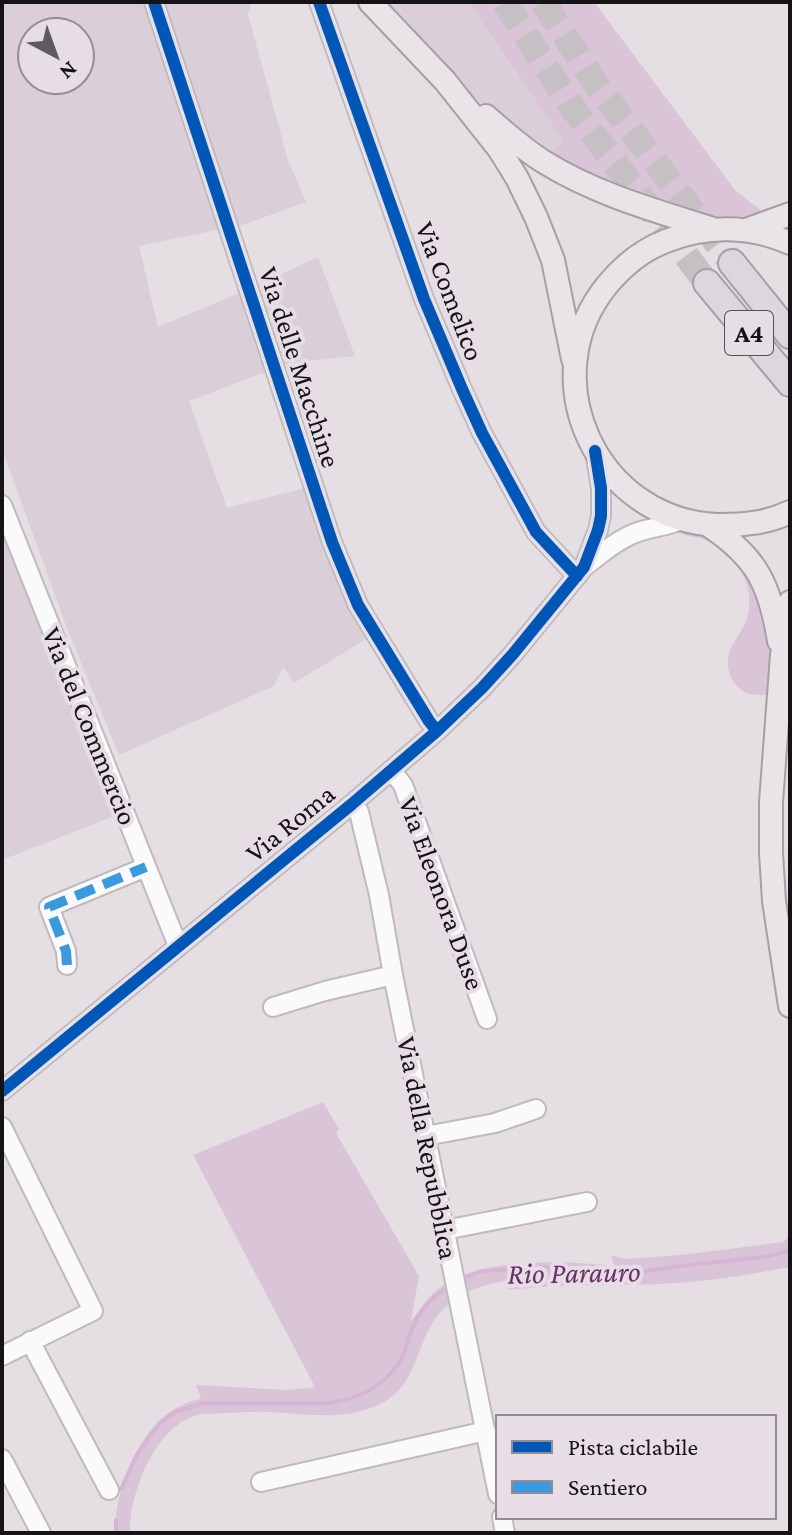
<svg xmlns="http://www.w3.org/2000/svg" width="792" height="1535" font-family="'Crimson Pro',serif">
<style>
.built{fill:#dacfd9;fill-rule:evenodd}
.green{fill:#d9c5d7}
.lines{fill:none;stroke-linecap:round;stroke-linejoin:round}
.stream{stroke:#d8b4d5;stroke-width:4}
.highway-tunnel{stroke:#c6c0c5;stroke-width:26;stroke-dasharray:26 13;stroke-linecap:butt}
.minor-casing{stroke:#bfbabe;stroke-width:22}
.major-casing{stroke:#a79ea6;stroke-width:26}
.highway-casing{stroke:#a79ea6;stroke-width:30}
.minor{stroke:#fbfafb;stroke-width:18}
.major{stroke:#e9e4e8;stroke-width:22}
.highway{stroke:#ddd6dc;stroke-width:26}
.quiet{stroke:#3b9adf;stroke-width:10;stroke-dasharray:20 10;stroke-linecap:butt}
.cycleway-casing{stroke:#e7dde5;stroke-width:17}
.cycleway{stroke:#0057b8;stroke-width:12}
.labels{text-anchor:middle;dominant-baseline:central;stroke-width:8;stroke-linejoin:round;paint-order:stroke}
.shield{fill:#e7dde5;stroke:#555054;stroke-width:2}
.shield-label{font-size:26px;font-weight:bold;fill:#161316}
.street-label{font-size:28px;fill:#161316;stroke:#e7dde5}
.water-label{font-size:30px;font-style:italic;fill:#6c3069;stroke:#e7dde5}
</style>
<rect width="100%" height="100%" fill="#e5dfe4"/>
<path class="built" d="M2,2H252L248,14L288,160L306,202L246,224L139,246L158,327L251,288L318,257L355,356L289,363L189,401L227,508L317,485L381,630L294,683L283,667L274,686L119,755L68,631L2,449ZM32,32H80V80H32Z
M384,2H468L564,142L547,155L513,132L482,105Z
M2,526L117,815L2,860Z"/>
<path class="green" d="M468,2H594L735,190L769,217L742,220L671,211L547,155L564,142Z
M677,534L705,535L720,541L752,579L770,639L768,695C762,695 755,695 750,694C734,690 724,669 729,654C733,640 744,630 748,615C755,585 736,551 707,540C698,537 687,536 677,534Z
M323,1102L339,1129L336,1133L419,1276L411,1321C420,1309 428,1297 439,1288C481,1257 565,1260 614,1266L611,1255L626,1259L680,1255L783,1242L790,1236V1267C752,1274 713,1281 675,1283C619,1287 564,1283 509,1290L507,1281C491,1283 480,1286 466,1293C455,1299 445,1306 437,1316C416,1344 417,1384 384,1402C348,1422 308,1414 270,1412C247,1411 224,1414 202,1414C157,1421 129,1493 130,1533H115C115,1483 145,1408 201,1399L196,1385L288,1390L315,1387L193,1155Z"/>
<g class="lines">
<path class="stream" d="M461,1279L481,1271L545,1267L632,1273L696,1264L766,1257L790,1250
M121,1489L137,1455L150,1436L161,1422L177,1411L204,1403H329C357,1399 383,1387 399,1363C405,1354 407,1344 410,1334C417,1313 431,1297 450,1286
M116,1520V1533"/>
<path class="highway-tunnel" d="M505,2L569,103L707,283
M543,2L596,84L732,263"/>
<defs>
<path id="minor" d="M154,2L332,542L358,605L429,721L437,731
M319,2L424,299L462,389L482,433L536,532L577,576
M2,505L178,946
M584,567C601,554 618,539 638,532C653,527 668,526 682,520
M391,770L403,785L487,1019
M352,804L359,812L379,895L393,975L498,1494
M67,965L66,951L49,907L146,867
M273,1007L325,991L393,975
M2,1091L352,804L437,731L482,688L513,654L584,567L598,530L601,516V488L595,451
M2,1127L93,1311L2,1356
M426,1136L495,1123L536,1109
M445,1230L587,1202
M30,1341L109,1490
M2,1459L41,1533
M261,1482L486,1431
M502,1517L505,1533"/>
<path id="major" d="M370,2L445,81L499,149L517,178L536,217L553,260L573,359
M486,116C504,132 523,149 544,162C596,194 653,210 710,228
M746,230L790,214
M790,243C750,225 706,225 666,241C642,250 624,265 608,284C530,378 598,522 719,525C744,525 767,523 790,512
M708,525C757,557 770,585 779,641
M790,602L782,655L771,802V853L774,901L790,1006"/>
<path id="highway" d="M732,263L790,335
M707,283L790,383"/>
</defs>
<use href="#minor" class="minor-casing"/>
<use href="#major" class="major-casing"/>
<use href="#highway" class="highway-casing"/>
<use href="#minor" class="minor"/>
<use href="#major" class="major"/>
<use href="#highway" class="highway"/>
<path class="quiet" d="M67,965L66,951L49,907L146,867"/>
<defs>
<path id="cycleway" d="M154,2L332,542L358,605L429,721L437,731
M319,2L424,299L462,389L482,433L536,532L577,576
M2,1091L352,804L437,731L482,688L513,654L584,567L598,530L601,516V488L595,451"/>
</defs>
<use href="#cycleway" class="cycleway-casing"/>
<use href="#cycleway" class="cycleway"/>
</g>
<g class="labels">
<rect class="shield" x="725" y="311" width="48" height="44" rx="6"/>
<g class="shield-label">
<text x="749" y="333">A4</text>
</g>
<g class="street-label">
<text transform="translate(450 291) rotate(69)">Via Comelico</text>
<text transform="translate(300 367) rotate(72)">Via delle Macchine</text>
<text transform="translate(90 726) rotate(68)">Via del Commercio</text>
<text transform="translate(290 823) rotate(-39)">Via Roma</text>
<text transform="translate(442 893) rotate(70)">Via Eleonora Duse</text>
<text transform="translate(428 1148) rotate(79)">Via della Repubblica</text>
</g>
<g class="water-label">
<text transform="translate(574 1272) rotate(-1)">Rio Parauro</text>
</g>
</g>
<rect width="792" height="1535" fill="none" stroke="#161316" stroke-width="8"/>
<rect x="496" y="1415" width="280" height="104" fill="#e7dde5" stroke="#938c92" stroke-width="2"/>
<rect x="512" y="1441" width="40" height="12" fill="#0057b8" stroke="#938c92" stroke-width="2"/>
<text x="568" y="1455" font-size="24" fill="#161316">Pista ciclabile</text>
<rect x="512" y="1481" width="40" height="12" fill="#3b9adf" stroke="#938c92" stroke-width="2"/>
<text x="568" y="1495" font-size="24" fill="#161316">Sentiero</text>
<g transform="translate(56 56) rotate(139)"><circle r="38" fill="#e7dde5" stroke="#938c92" stroke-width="2"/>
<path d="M0-6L14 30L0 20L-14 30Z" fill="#5e5a5e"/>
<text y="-12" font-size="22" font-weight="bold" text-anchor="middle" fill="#161316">N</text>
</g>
</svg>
